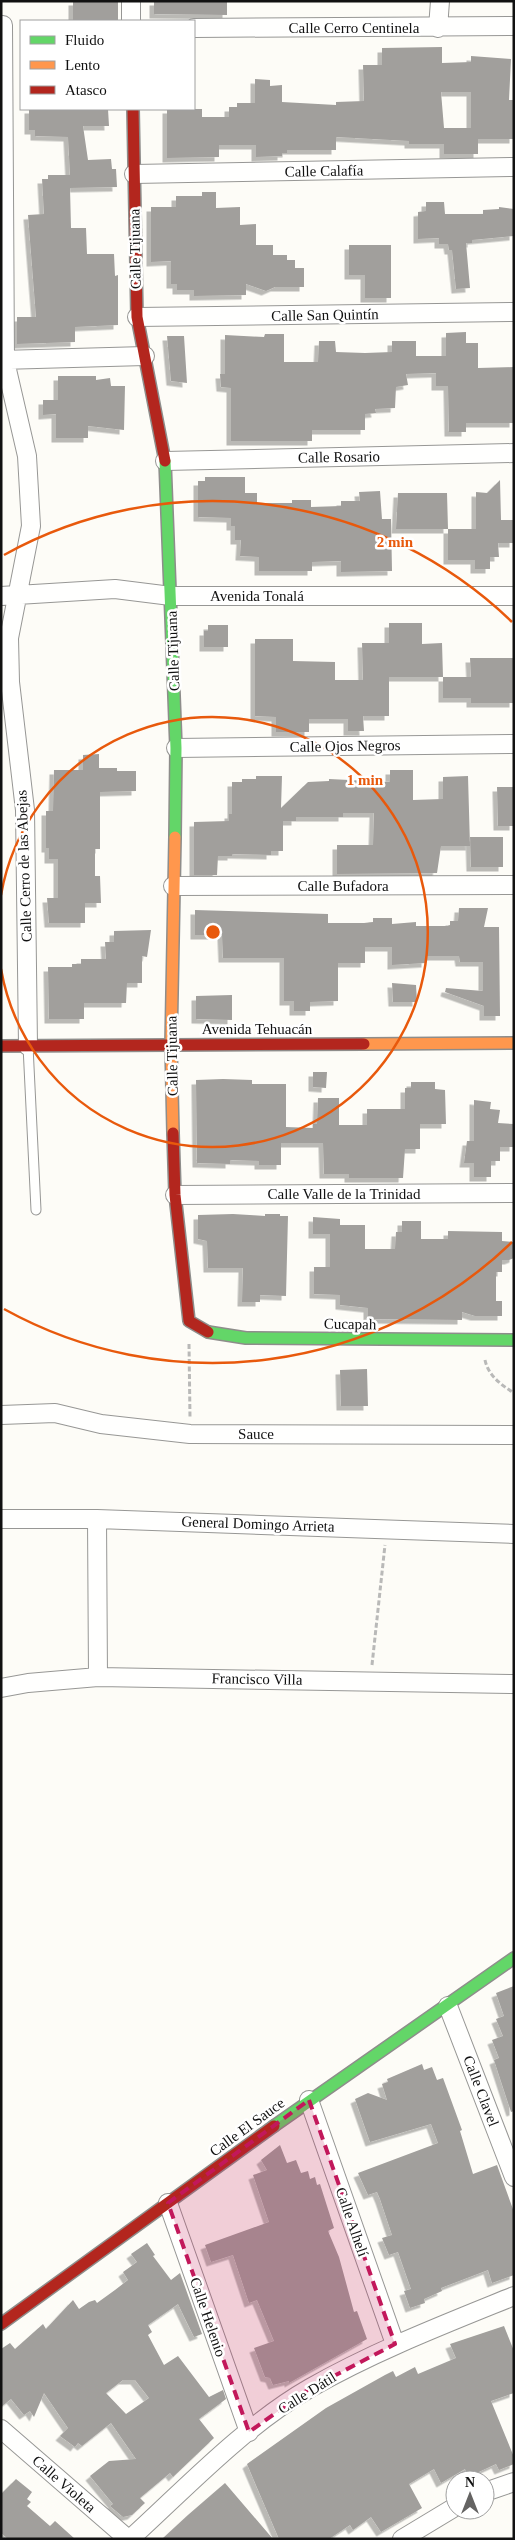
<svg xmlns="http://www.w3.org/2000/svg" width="515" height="2540" font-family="Georgia,serif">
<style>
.building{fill:#a19f9c;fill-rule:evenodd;filter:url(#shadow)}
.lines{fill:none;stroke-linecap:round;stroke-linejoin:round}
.lane-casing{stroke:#979795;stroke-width:11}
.street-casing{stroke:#979795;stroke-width:20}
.fast-casing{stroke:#8e8d8b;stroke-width:14}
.slow-casing{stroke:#8e8d8b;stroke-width:14}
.jam-casing{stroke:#8e8d8b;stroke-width:14}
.path{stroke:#b9b9b8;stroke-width:3;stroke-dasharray:5 2.5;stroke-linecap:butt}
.lane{stroke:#fffffe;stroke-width:9}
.street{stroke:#fffffe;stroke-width:18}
.fast{stroke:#63d668;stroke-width:11}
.slow{stroke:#ff974d;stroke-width:11}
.jam{stroke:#b3261e;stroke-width:11}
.marked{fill:#c2185b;fill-opacity:0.2;stroke:#c2185b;stroke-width:4;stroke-dasharray:10 6;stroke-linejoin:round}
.ring{fill:none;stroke:#e8590c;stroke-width:2.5}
.labels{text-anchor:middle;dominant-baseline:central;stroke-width:5;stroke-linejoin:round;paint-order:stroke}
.street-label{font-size:15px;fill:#111;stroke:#fff}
.centre{fill:#e8590c;stroke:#fff;stroke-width:2.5}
.ring-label{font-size:15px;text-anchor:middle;font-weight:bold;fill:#e8590c;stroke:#fff;stroke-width:5;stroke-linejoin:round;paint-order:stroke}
</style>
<defs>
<filter id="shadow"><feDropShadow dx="-4.5" dy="4.5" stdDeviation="0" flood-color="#0004"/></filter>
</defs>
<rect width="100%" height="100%" fill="#fdfcf7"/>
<path class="building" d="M73,1H118V21H73Z
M154,1H227V15L154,14Z
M442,47V63L471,62V56L511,59L509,100H514V139H478V154H444V144H409V141L336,137V150H287V153H282V156L256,157V145H219V157L167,158V109H202V117H229V107H237V103H255V79L270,80V86L282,85V102L336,105V102L364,101L363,65H382V48ZM441,92H471V128H444Z
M29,109H108L109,126H83L88,160L111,159L112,169H116L117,187L70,188L71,228H86L87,254H114L115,276L118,275V325L75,327V342L17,344V317H36L28,215L44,214L42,179H48V175H70L68,137L35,136V130H29Z
M202,192H216V208L240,207V225L256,224V245H273V255H287V260H295V268H304V287H275L266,291L246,284V295L194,296V290H177V284H171V261L151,262V207H176V196H202Z
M426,202H444L445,214H483V210L499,209V207L514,209V236L472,240V243H466L470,288L456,289L452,250H449L448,244H439V238L418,239V212L426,211Z
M349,245H391V298H365V275H349Z
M466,332V343H478V368L514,367V423H466V432H449L448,386H436V373L406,374L408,385L396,387L395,408L375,409L376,413L365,414V430H312V441H231V388L221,387L220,374H225V335L264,337L265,334H284V362H318L319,341H335L336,352L365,353L392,352V341H416V356H446V333Z
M167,336H184L187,383L171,381Z
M58,376H96V380L110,378L111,386H125L124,430L88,426V438H56V414L43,415V400H58Z
M205,477H245V493H257V503H292V500H311V507L341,506V501H360L359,492L380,491L382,519H391L392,571L341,572V561L312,562V571H259V557L240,556L241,540H235V526H231V518L198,517V481H205Z
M500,480L501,520H514V543H498L499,557H490V569H475V560H448V529H476V492L487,493Z
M398,493H447L448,529H396Z
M389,623H422V644L442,643L443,677H471L470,658H514V703H471V698H443V677H389V716H363L364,731H348V719H309V732H276V717L255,716V639H293V661L335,662V680H363L362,643H389Z
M208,625H228V647H204V631H208Z
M99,754V768H117V771H136V791L100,792V849H95V876H100L101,903H85V923H49L47,898H58V859H49V848H46V811H53L54,770H83V755Z
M390,770H413V800L443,799V777L468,776L470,846H441L437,873L337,874V845H373L374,813H343V817H296V821H283V851H271V855L232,854V856H218L217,875H194V822L229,821V814H232V782H242V779H256V776H282L281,808L308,782L329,781V779L390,782Z
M497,787H514V826H498Z
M470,837H503V867H471Z
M459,908H488L484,927H499L500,1016H484V1006L445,992L446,988L483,991V962H460L459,956H426V963L392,965V947H365V963H338V1001L310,1002V1011H294V1001H284V958H223L222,935H195V910L328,914V923H364L373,922V918H392V924L416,922V926H447L450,925V921H458Z
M151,930L147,957L142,956V983H127L126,1003H84V1019H49L48,967H72V964H81V959H106L105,942H114V931Z
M392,983L416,985L417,1002H393Z
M232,995V1020L196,1019V996Z
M313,1072H327L326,1088L313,1087Z
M223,1079L252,1080V1084H286V1127L313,1128V1124H317L318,1098H339V1125H367V1109H405V1088H411V1082H435V1089L445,1090L446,1124H420V1149H405L403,1178H349V1174H324L323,1143H281V1165H259V1161L230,1160V1164L197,1163L196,1080Z
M474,1100L491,1102L490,1109L500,1110L498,1123L514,1124V1147H500V1161H491V1177H474V1163H464L467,1141H474Z
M233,1214L265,1216V1214H280V1216H288L286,1296L260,1295V1302H242L243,1268H208L207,1241L198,1239V1215Z
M313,1217L340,1219V1225H365V1249H395L396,1232H402V1221H421V1239H448V1231L502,1232V1241L514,1242V1258L509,1260H502V1272H496V1301H502V1316H475L462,1312V1320L368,1319V1308L340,1305V1295L314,1294V1267H330V1234H313Z
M367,1369L368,1406H341L340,1370Z
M514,1986V2111L511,2112L494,2060L499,2058L492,2040L503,2036L496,2019L504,2016L496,1993Z
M422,2064L424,2070L432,2067L437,2080L443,2078L462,2130L460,2131L473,2174L497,2165L514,2212V2275L492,2283L488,2270L441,2288L442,2291L424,2299L425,2303L410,2308L404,2291L411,2289L398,2252L389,2255L382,2238L392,2235L380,2199L377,2192L368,2195L358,2173L438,2143L431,2124L370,2142L355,2099L368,2093L387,2100L382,2084L388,2082L387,2079Z
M280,2145L287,2163L296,2160L301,2173L308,2171L310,2179L315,2177L317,2185L320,2184L334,2228L328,2231L339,2257L354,2312L357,2311L367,2339L289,2383V2381L273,2385L270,2378L265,2377L254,2348L274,2341L257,2300L249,2303L233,2255L211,2262L205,2245L269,2222L253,2175L267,2170L261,2160Z
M147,2243L155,2255L153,2256L171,2280L180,2273L202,2334L194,2337L178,2304L148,2325L152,2332L148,2335L164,2365L178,2356L209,2397L223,2390L226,2399L199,2419L214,2438L173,2477L170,2473L140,2498L145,2503L132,2515L123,2517L110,2506L113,2504L90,2476L109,2461L136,2459L111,2423L82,2446L78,2443L75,2447L60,2436L68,2428L44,2393L34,2417L30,2411L24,2415L11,2399L1,2407V2349L10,2343L15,2349L43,2324L46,2329L73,2300L79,2309L89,2302L95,2300L97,2303L115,2290L128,2280L123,2272L137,2262L131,2254ZM123,2380H135L149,2398L126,2414L106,2393Z
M504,2326L514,2351V2393L491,2401L514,2457V2464L499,2470L496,2464L468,2477L465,2469L441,2483L434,2469L409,2484L422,2508L381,2532L371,2517L353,2530L350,2525L329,2539H279L247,2464L326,2408L385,2375L393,2371L396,2377L415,2367L418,2374L456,2358L450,2344Z
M16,2479L32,2492L27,2499L31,2502L27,2506L50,2526L55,2521L75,2539H8L1,2533V2494Z
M225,2483L273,2539H162L188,2515Z"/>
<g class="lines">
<defs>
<path id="lane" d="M28,1046L36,1210"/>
<path id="street" d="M131,1V21
M3,25L5,361L27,456L31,526L9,638L10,682L25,810L28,1046
M194,28L514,26
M438,28L440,1
M134,174L514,167
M137,317L514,312
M1,360L145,356
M165,461L514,453
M1,596L115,589L171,596H514
M176,748L514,744
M173,886L514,885
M175,1195L514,1193
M1,1415L55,1413L101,1424L190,1434L514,1435
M1,1519H97L514,1534
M97,1519L98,1677
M1,1688L28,1683L98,1677L514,1684
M448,2006L514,2177
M309,2100L395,2344
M168,2203L249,2432
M1,2429L128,2539
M485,2492L514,2482
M130,2539C186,2488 244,2426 310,2388C375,2351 445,2324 514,2296
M402,2539L455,2507"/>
<path id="fast" d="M165,461L176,748L175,837
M208,1332L246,1338L514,1340
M274,2126L514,1958"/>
<path id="slow" d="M364,1044L514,1043
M173,1133L171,1045L175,837"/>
<path id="jam" d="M133,109L137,317L165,461
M1,1046L364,1044
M173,1133L175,1195L189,1321L208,1332
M1,2324L274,2126"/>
</defs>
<use href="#lane" class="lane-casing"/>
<use href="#street" class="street-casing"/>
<use href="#fast" class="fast-casing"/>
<use href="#slow" class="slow-casing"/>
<use href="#jam" class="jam-casing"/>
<path class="path" d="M189,1344L190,1418
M485,1360C488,1375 501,1385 514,1393
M372,1665L385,1545"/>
<use href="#lane" class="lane"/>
<use href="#street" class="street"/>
<use href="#fast" class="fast"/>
<use href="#slow" class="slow"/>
<use href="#jam" class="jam"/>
</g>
<path class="marked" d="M309,2100L395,2344L309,2389L249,2432L168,2203Z"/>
<g class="ring">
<path d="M1 895A215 215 0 1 1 1 969"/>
<path d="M512 1242A431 431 0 0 1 4 1309M4 555A431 431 0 0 1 512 622"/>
</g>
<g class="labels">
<g class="street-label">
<text x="354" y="28">Calle Cerro Centinela</text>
<text transform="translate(324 171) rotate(-1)">Calle Calafía</text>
<text transform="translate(135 249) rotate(-91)">Calle Tijuana</text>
<text transform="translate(325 315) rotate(-1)">Calle San Quintín</text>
<text transform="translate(339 457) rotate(-1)">Calle Rosario</text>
<text x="257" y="596">Avenida Tonalá</text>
<text transform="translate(173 651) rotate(-92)">Calle Tijuana</text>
<text transform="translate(345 746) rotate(-1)">Calle Ojos Negros</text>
<text transform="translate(24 866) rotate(-92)">Calle Cerro de las Abejas</text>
<text x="343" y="886">Calle Bufadora</text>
<text x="257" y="1029">Avenida Tehuacán</text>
<text transform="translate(172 1056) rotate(-91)">Calle Tijuana</text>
<text x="344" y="1194">Calle Valle de la Trinidad</text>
<text transform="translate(350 1324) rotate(1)">Cucapah</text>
<text x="256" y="1434">Sauce</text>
<text transform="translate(258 1524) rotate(2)">General Domingo Arrieta</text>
<text transform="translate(257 1679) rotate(1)">Francisco Villa</text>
<text transform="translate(481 2091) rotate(69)">Calle Clavel</text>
<text transform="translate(247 2127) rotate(-36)">Calle El Sauce</text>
<text transform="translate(352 2222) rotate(71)">Calle Alhelí</text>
<text transform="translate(208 2317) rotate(71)">Calle Helenio</text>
<text transform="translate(307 2393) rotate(-32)">Calle Dátil</text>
<text transform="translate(64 2484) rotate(41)">Calle Violeta</text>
</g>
</g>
<circle cx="213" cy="932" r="8" class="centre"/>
<g class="ring-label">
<text x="395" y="547">2 min</text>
<text x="365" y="785">1 min</text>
</g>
<rect width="515" height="2540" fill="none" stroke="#111111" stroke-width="5"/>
<rect x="20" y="20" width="175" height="90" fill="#ffffff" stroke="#a0a0a0"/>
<rect x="30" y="36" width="25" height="8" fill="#63d668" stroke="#a0a0a0"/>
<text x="65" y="45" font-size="15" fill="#111111">Fluido</text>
<rect x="30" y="61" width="25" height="8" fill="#ff974d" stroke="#a0a0a0"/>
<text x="65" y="70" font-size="15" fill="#111111">Lento</text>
<rect x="30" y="86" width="25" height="8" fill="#b3261e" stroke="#a0a0a0"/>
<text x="65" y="95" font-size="15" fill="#111111">Atasco</text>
<g transform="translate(470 2495)"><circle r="24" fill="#ffffff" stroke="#a0a0a0"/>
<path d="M0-4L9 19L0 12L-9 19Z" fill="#646362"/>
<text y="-8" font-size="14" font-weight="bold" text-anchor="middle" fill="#111111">N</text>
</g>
</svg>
